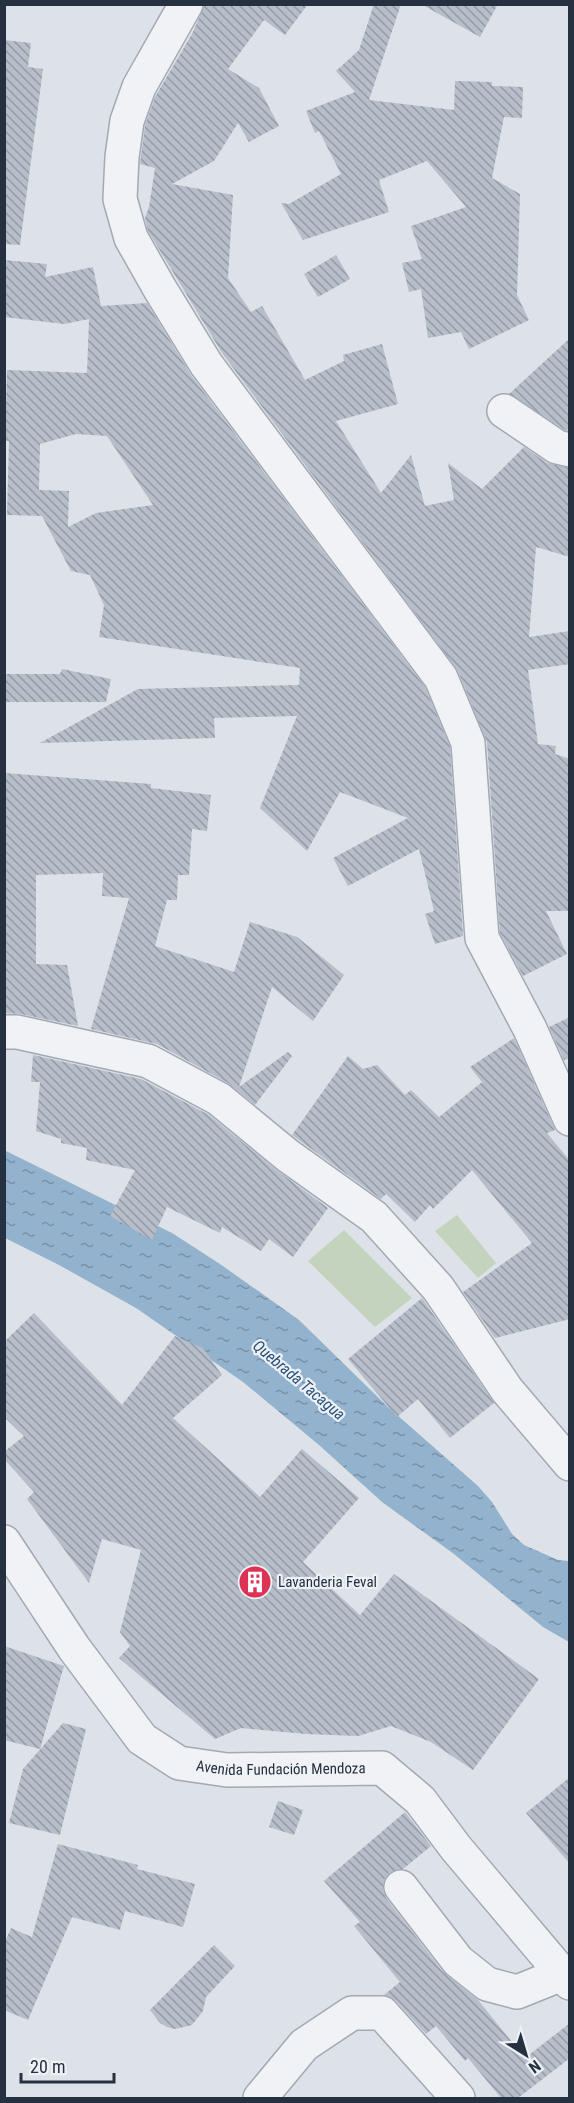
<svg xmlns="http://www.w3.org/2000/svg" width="574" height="2103" font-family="'Roboto Condensed',sans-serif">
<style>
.green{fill:#c4d3bd}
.water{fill:url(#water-ripples)}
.building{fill:url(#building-back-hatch);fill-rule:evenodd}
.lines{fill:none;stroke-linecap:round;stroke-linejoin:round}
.minor-casing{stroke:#a2a9b3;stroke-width:36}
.minor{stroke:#f0f2f6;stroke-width:33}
.labels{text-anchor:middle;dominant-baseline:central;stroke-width:4.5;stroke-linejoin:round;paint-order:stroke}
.poi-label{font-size:15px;fill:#253041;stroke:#ecf1f6;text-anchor:start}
.street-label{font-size:15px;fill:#253041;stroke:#ecf1f6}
.water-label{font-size:16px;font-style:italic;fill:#2b5179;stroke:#ecf1f6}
</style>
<defs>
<pattern id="water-ripples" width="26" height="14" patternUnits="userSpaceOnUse" patternTransform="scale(1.5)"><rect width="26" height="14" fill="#93b2cd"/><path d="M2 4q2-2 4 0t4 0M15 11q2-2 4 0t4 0" fill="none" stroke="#7891a8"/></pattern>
<pattern id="building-back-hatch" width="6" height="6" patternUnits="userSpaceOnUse" patternTransform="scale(1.5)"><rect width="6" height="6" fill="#b6bec9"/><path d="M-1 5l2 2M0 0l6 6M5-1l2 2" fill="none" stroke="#949ba5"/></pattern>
</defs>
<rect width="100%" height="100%" fill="#dde2e8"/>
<path class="green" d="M457,1215L496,1263L478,1278L435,1231Z
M344,1230L412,1298L375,1327L308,1261Z"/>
<path class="water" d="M4,1150L172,1233L220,1264L299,1320L388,1407L478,1486L492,1502L512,1534L524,1545L558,1560L569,1561V1642L543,1627L454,1554L382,1502L319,1445L243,1382L136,1308L59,1265L5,1238Z"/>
<path class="building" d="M205,4H308L285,35L264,20L228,69L259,88L279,126L249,142L238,123L214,161L172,184L233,195L228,278L251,312L262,306L305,380L344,361L343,355L382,344L398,404L336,421L381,493L411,455L425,506L454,500L448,463L482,489L524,447L547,463L570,468V557L536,547L529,637L570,631V664L528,670L538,744L556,746L555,754L570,759V911H546L567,954L523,976L500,933L487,742L458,671L222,353L148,231L145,218L149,207L155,168L140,164L145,125L155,97L192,34Z
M374,4H401L369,100L454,110L455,81L492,82V86L523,87L522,118L504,117L492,178L520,194L517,295L529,320L469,349L461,332L428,338L421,289L409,292L402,263L422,259L411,226L466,207L427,161L379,180L389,212L303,240L281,203L289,204L341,174L319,131L315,133L306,111L355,92L336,71L359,50Z
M421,4H498L480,37Z
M4,40L31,43L28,67L43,69L20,245L4,244Z
M336,255L350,279L318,297L304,274Z
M4,260L47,264L45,277L93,267L101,306L147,303L191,375L425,687L450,747L463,936L435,944L425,914L434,911L419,849L348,886L333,858L408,818L340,792L307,851L260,808L297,716L214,718L215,738L40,743L138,689L299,685L300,668L99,637L104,605L90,575L71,571L42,516L7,515L9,441H5L7,370L87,373L89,319L64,324L4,317ZM76,434L107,436L153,505L96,513L68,527L69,491L39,490L40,444Z
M570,338V431L565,430L509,394Z
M62,669L111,679L106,702H4V674H60Z
M4,773L151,784V788L211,795L207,831L192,829L189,875H178L177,900H167L155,946L234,972L250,922L297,937L344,975L313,1021L272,987L239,1087L288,1052L292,1056L255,1105L228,1083L157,1044L91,1029L129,898L102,896L103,873L36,875V964L67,965L78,1026L21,1014L4,1013Z
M570,1017V1058L564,1060L549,1027Z
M514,1038L555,1130L547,1133L570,1161V1319L495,1338L463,1292L532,1243L472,1170L433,1209L430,1205L415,1222L386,1194L381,1199L292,1135L348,1056L363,1069L377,1065L405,1095L411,1090L439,1117L482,1082L470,1067Z
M33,1055L141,1079L209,1115L275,1169L328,1208L293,1257L269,1239L261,1251L222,1227L220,1233L167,1207L152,1240L110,1216L135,1170L86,1160L87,1148L61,1143V1139L36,1131L40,1082H31Z
M422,1298L494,1403L450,1438L418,1399L397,1417L348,1359Z
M34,1313L122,1405L175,1336L203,1348L222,1375L173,1418L260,1497L302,1449L359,1498L303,1562L360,1615L394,1574L539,1679L473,1770L431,1742L391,1726L358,1736L306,1734L241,1728L215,1739L119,1658L130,1646L120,1632L141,1550L102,1539L89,1583L27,1499L34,1492L4,1459V1452L24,1436L4,1417V1342Z
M4,1646L64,1666L40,1749L4,1740Z
M63,1723L86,1729L60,1835L9,1823L23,1769Z
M570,1777V1864L526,1813Z
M278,1801L303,1810L294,1835L269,1827Z
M405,1812L431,1846L403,1869H398L389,1873L384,1880L383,1890L386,1898L443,1972L478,2000L525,2058L570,2023V2058L518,2098H501L468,2058L465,2061L436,2026L426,2034L396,2001L384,1995L400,1982L354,1926L360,1922L324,1881Z
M58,1844L138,1865L137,1869L195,1884L183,1927L125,1911L120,1930L72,1917L28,2020L4,2010V1944L11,1928L32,1937Z
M214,1945L235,1966L206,1997L203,2011L192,2025L175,2029L167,2027L160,2023L150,2010Z"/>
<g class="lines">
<defs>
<g id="minor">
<path d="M186,4L139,87L127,121L122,157L120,199L131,238L160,289L206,364L441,678L468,743L482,938L530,1029L570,1119"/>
<path d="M504,411L557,447L570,450"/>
<path d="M4,1032H17L148,1061L219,1099L287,1155L374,1217L438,1288L507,1390L570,1464"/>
<path id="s1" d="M4,1542L74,1648L142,1739L179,1763L227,1770L382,1768L420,1800L456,1848L570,1983"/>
<path d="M401,1887L458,1961L487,1984L517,1992L562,1974"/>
<path d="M260,2098L304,2045L352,2013H382L458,2098"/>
</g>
</defs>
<use href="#minor" class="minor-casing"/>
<use href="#minor" class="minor"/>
</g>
<defs>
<symbol id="building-disc" viewBox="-11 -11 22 22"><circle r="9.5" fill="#dc3354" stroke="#ecf1f6"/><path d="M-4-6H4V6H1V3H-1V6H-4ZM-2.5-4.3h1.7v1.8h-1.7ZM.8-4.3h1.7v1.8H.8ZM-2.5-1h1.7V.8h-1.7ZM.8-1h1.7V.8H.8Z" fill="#fff"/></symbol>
</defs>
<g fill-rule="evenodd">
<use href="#building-disc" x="236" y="1563" width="38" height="38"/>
</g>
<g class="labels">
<g class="poi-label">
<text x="278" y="1582">Lavanderia Feval</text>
</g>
<g class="street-label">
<text stroke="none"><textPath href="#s1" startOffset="387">Avenida Fundación Mendoza</textPath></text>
</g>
<g class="water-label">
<text transform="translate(299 1380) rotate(40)">Quebrada Tacagua</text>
</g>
</g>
<rect width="574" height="2103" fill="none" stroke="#253041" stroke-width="12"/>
<g transform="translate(526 2055) rotate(143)" stroke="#ecf1f6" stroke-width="4.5" paint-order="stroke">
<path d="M0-4.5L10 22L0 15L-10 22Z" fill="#253041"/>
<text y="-9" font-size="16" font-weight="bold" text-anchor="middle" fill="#253041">N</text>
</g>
<path d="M21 2073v9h93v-9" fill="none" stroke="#253041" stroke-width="3"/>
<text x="30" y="2073" font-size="18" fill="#253041" stroke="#ecf1f6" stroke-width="4.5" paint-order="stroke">20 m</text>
</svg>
